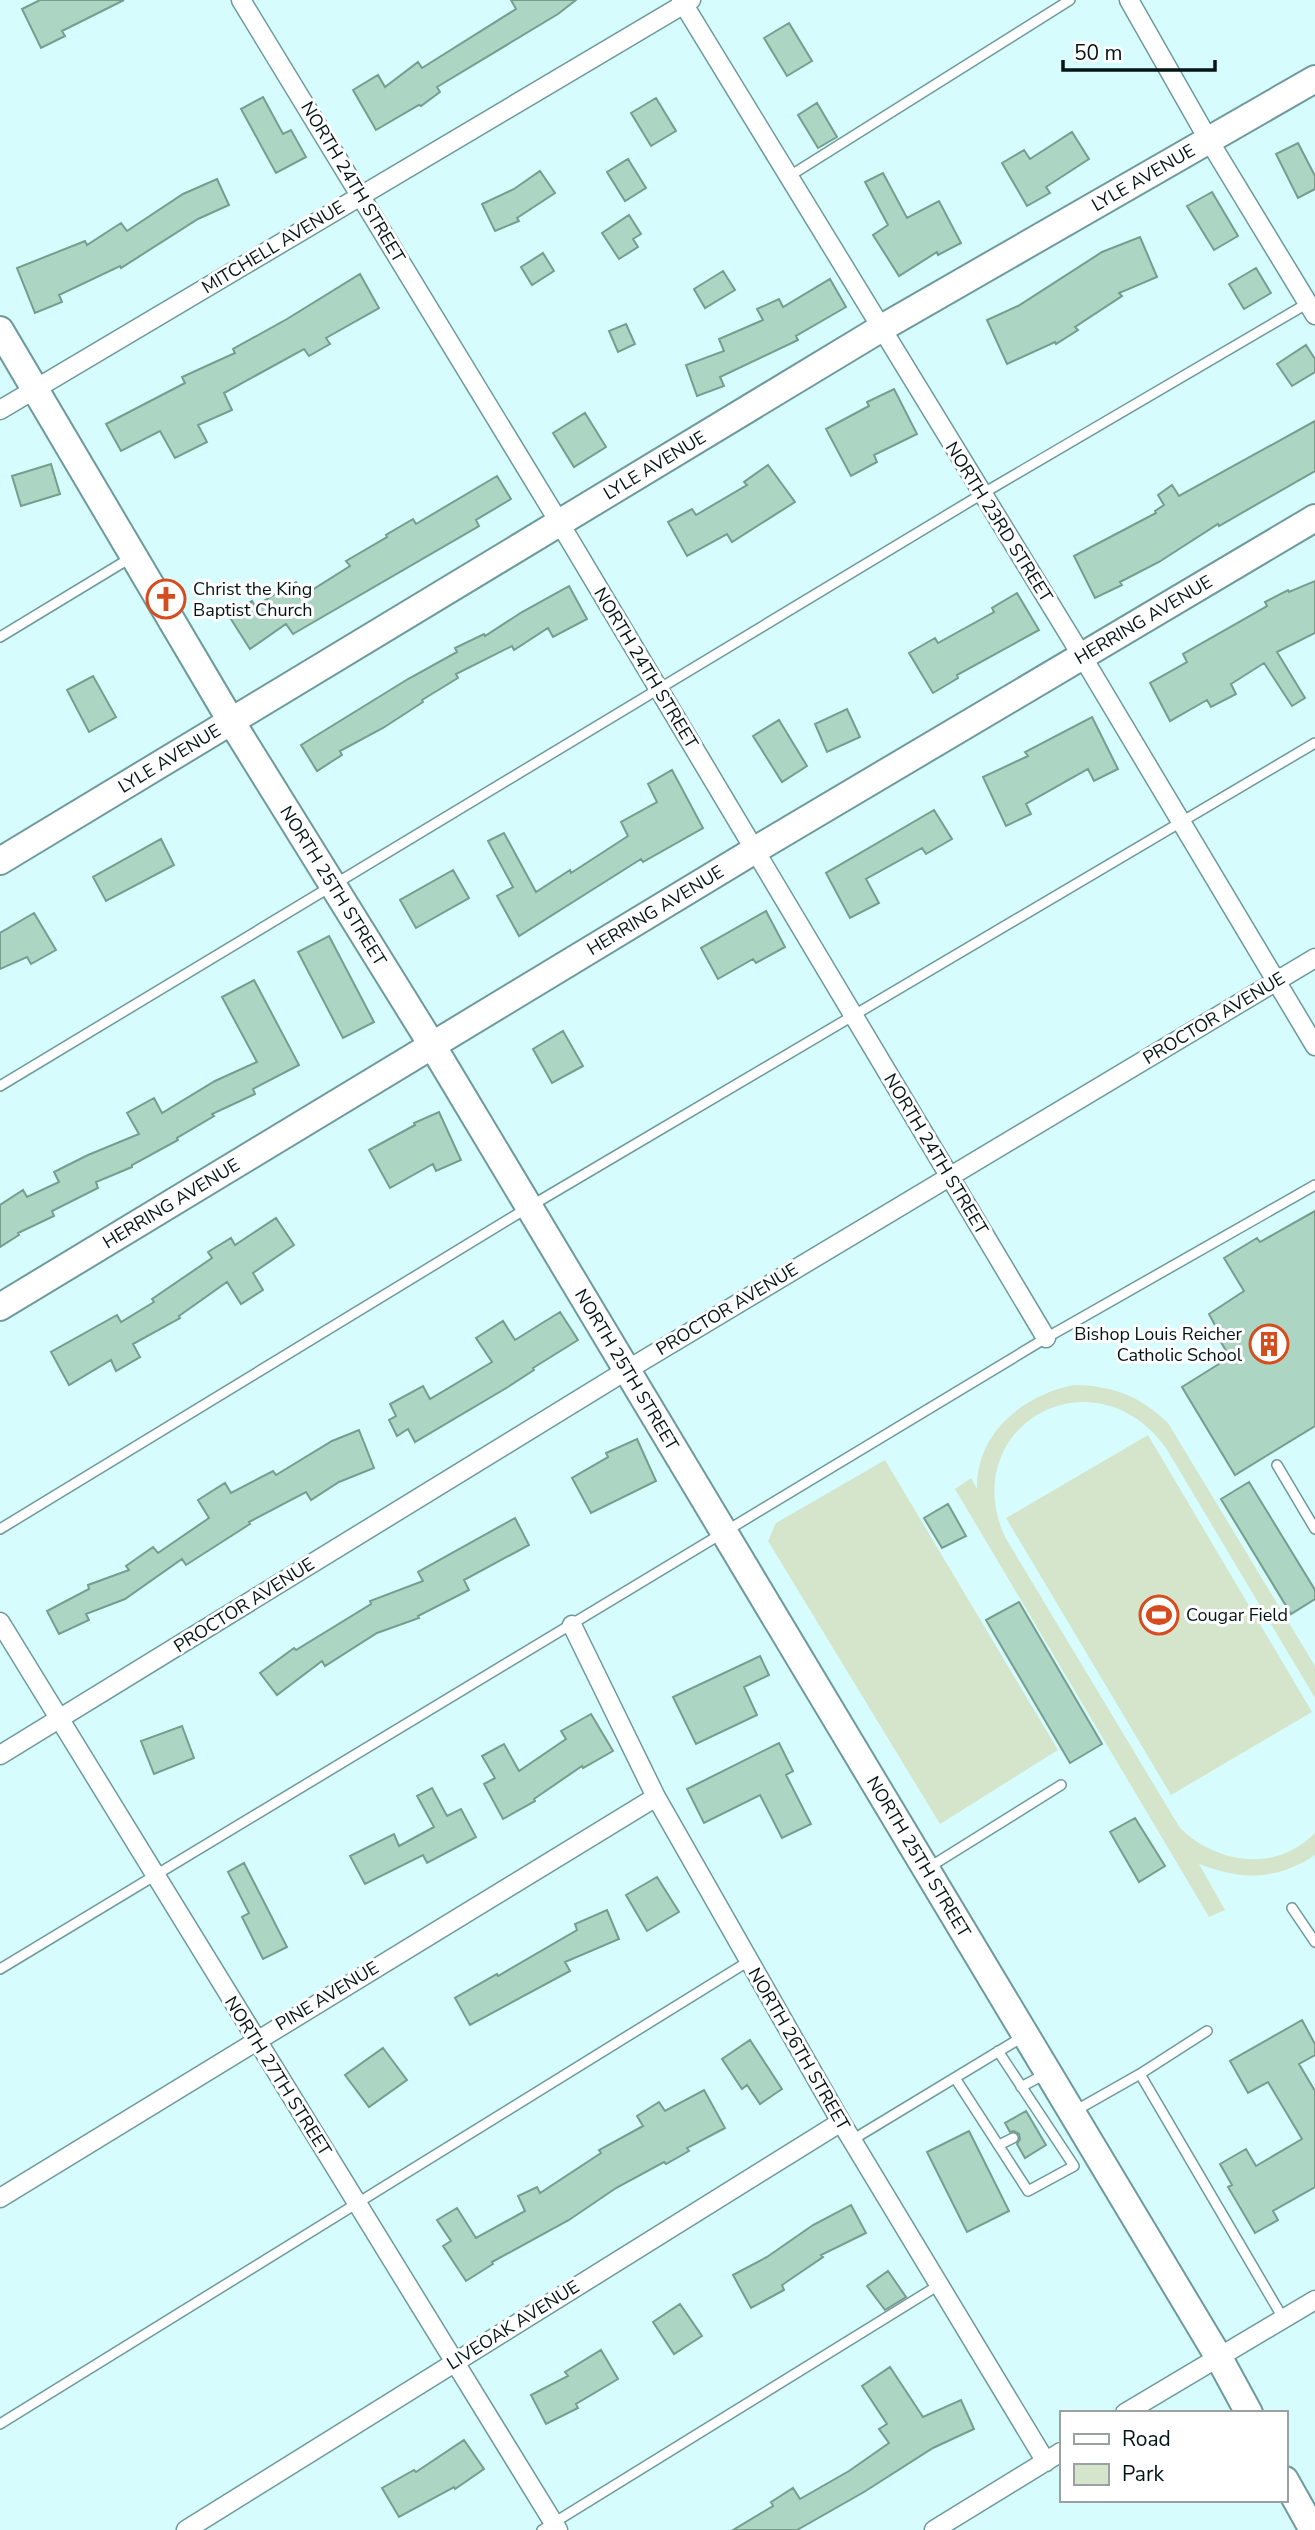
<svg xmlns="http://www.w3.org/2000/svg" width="1315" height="2530" font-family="'Nunito Sans',sans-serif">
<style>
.green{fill:#d4e5cb}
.building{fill:#add5c3;stroke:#779d8d;stroke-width:2}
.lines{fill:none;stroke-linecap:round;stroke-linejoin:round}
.lane-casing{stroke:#6e9a9c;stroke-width:12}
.street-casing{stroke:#6e9a9c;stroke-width:21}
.secondary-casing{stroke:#6e9a9c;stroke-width:30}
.lane{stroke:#fff;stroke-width:9}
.street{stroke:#fff;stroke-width:18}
.secondary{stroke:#fff;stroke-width:26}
.labels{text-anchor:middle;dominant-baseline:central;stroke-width:6;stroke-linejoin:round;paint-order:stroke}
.street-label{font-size:18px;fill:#041515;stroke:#fff}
.poi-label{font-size:18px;fill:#041515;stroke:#fff;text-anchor:start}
</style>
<rect width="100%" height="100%" fill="#d7fcfe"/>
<path class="green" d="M1073,1385C1112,1385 1140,1396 1168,1423L1315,1666V1698L1166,1448C1094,1348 955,1426 1005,1537L1180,1828C1217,1864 1276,1873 1315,1833V1855C1276,1881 1241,1880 1199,1864L1225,1910L1209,1917L955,1489L971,1478L977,1489C976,1433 1022,1396 1073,1385Z
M1148,1435L1312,1712L1171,1795L1006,1518Z
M885,1460L1058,1750L940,1824L768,1541L776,1523Z"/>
<path class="building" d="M40,0H124L62,31L65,36L41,48L22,9Z
M511,0H576L558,14L437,87L440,92L421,106L419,105L376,130L353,90L378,75L385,87L418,62L422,68L516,9Z
M789,23L812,61L787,76L764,38Z
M263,97L283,134L291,130L306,157L276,173L241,109Z
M656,98L676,131L651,146L631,113Z
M817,103L837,137L818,148L798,115Z
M1072,132L1089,159L1046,187L1050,193L1027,206L1002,163L1024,150L1030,159Z
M1298,143L1315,176V189L1298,198L1276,154Z
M628,159L646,188L625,201L607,172Z
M540,171L555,193L517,218L519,221L495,231L482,204L514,189Z
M883,173L907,218L939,201L961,243L938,255L937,252L899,276L873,235L888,225L865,182Z
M217,179L229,205L198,219L121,268L120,266L59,295L62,302L35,313L17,268L85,241L87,245L121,223L127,231L183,194Z
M1212,192L1238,236L1214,250L1187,206Z
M629,215L641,234L633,239L638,247L619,259L602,233Z
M1140,237L1157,277L1119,293L1122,296L1075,327L1078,330L1056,344L1055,342L1007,364L987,320L1018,306L1102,252Z
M543,253L554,271L532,285L521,267Z
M1256,268L1271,293L1244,309L1229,284Z
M723,271L735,290L705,308L694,289Z
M360,274L379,308L326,338L330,344L309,356L304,349L224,393L232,410L198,425L207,442L175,458L160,431L121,451L106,424L185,383L182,377L235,353L233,349L287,319Z
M830,279L846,307L796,336L798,340L720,377L724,386L697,396L686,365L724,351L719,339L763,320L757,309L779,299L783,307Z
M626,324L635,344L618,352L609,331Z
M1306,345L1315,359V372L1292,386L1277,364Z
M894,389L917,434L874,455L877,462L851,476L826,429L869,406L867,402Z
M585,413L606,447L574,467L553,433Z
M1315,421V471L1219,526L1218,524L1159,562L1120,582L1122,585L1095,598L1074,556L1156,513L1155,511L1164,505L1158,495L1172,485L1179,496Z
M51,464L60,494L21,506L12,476Z
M768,465L795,502L732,542L727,534L687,556L668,522L692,509L696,515L747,485L744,482Z
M497,476L511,499L476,520L479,526L293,634L286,624L250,649L229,616L252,601L255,606L296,582L304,595L350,566L346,561L387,537L386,535L413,519L416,524Z
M1315,581V633L1277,652L1305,698L1292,706L1264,663L1231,684L1236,694L1211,707L1207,700L1170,721L1150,683L1187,662L1183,654L1267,606L1265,602L1288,590L1289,592Z
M569,586L587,619L553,637L548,628L514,650L512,646L456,674L458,678L422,700L423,702L383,728L340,751L342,755L317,771L301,745L408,679L457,652L455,648L484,634L485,636L522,612Z
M1017,593L1039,630L957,675L958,678L933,693L909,653L935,638L938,643L994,612L992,608Z
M93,676L116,717L89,732L67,690Z
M847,709L860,737L827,752L815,724Z
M1092,717L1118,769L1094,781L1088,769L1026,804L1031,814L1006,826L983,777L1028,756L1025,752Z
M779,720L807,766L782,782L753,736Z
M672,770L703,828L643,862L641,859L519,936L497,896L513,887L488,841L504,833L536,892L570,870L571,873L628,836L621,822L657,802L648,784Z
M934,810L952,839L926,854L922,848L866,879L879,903L850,918L826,873Z
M161,839L174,865L106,901L93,877Z
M453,870L469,898L416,928L400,900Z
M766,911L785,947L756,963L753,959L718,979L701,948Z
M34,913L56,950L31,964L27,957L0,969V933Z
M329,936L374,1022L343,1038L298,952Z
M254,980L299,1065L253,1089L255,1094L212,1114L214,1116L177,1138L178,1140L132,1165V1167L96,1182L98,1188L52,1211L54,1216L18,1233L19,1235L0,1247V1205L23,1190L27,1197L59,1182L54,1172L88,1155L139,1134L127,1113L154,1098L162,1113L215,1081L257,1062L222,997Z
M563,1031L583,1066L552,1083L533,1049Z
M439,1112L461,1160L436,1171L433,1164L390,1188L369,1150L415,1125L414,1123Z
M1315,1211V1426L1235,1475L1182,1387L1230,1357L1214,1331L1217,1329L1209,1314L1244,1291L1224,1258L1257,1238L1260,1242Z
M276,1218L294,1245L253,1273L263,1290L241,1304L227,1282L179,1316L180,1318L133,1344L140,1357L116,1371L111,1360L69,1385L51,1352L117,1315L121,1322L154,1302L152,1299L212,1258L208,1252L231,1238L235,1245Z
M560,1312L578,1340L533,1368L534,1370L508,1387L415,1442L408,1429L397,1436L389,1420L396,1416L390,1404L423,1386L430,1399L492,1362L476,1338L503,1321L515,1340Z
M359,1430L374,1468L339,1482L311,1500L306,1492L249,1522L250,1524L186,1565L182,1559L125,1599L86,1614L89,1620L59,1634L47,1611L89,1589L88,1585L129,1570L126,1566L153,1547L158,1553L209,1518L198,1500L225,1483L231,1493L273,1471L276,1475L332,1441Z
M637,1439L656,1481L591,1513L572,1478L608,1457L606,1453Z
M1249,1482L1315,1590V1599L1291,1614L1221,1499Z
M948,1504L966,1536L942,1548L924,1518Z
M515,1518L529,1545L464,1580L469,1590L418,1616L419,1618L377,1633L325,1666L322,1661L277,1695L260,1673L294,1648L296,1650L371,1604L370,1601L423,1581L418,1572Z
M1019,1602L1102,1744L1070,1763L986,1620Z
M760,1656L769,1675L744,1687L757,1715L696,1744L673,1697Z
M591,1714L613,1751L583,1768L582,1766L534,1799L535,1801L503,1819L484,1784L495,1778L482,1756L504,1744L519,1771L566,1739L561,1731Z
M182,1726L194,1758L154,1774L141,1741Z
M779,1743L793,1771L786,1775L811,1824L782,1838L760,1795L704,1823L687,1789Z
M432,1788L447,1816L461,1809L476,1837L427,1863L423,1855L365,1884L350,1856L394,1834L399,1846L434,1827L417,1796Z
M1135,1818L1165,1866L1139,1882L1110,1832Z
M244,1863L287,1947L263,1959L242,1917L249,1913L228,1872Z
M657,1877L679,1912L647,1931L626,1895Z
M607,1910L619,1939L565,1962L570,1971L470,2025L455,1998L497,1974L498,1976L577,1930L575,1924Z
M1302,2020L1315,2044V2055L1299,2064L1315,2091V2187L1273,2211L1278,2220L1255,2233L1228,2187L1232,2185L1220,2164L1246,2149L1256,2166L1302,2139L1268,2082L1248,2093L1230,2061Z
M750,2040L782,2089L760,2104L747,2085L742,2089L722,2059Z
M383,2048L407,2080L369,2107L345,2075Z
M704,2090L725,2128L687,2148L689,2151L666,2164L664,2162L616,2188L569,2220L492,2262L493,2264L466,2281L443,2246L451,2241L437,2220L457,2208L476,2238L525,2211L518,2196L537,2187L540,2193L601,2153L599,2150L643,2126L637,2116L659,2102L665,2111Z
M1026,2111L1046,2145L1025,2158L1017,2144L1020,2139L1019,2134L1014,2131L1010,2132L1005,2123Z
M969,2131L1009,2211L967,2232L927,2152Z
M851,2205L866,2233L821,2255L823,2257L782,2285L784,2290L751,2308L733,2275L767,2257L813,2225Z
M888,2271L906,2297L885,2310L867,2286Z
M680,2304L702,2336L674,2354L653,2322Z
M601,2350L618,2379L576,2404L578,2408L546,2424L531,2395L568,2376L565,2372Z
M890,2367L923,2417L961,2400L974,2429L933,2448L864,2492L797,2530H733L773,2506L771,2502L793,2488L800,2499L849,2471L889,2443L879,2429L887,2424L862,2386Z
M464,2440L484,2469L455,2489L454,2487L399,2517L382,2488L414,2470L416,2472Z"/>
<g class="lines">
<defs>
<path id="lane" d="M788,177L1070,0
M0,637L132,557
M0,1086L982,494L1308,303
M1277,1465L1315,1529
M0,1529L529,1207L1315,743
M928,1868L1061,1785
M1292,1908L1315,1942
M0,1969L1046,1338L1315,1185
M1140,2074L1283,2318
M955,2078L1028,2191L1074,2166L998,2051
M1021,2087L1047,2073
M1073,2112L1140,2074L1207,2031
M852,2140L1024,2036
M999,2145L1013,2138
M0,2424L749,1961
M542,2530L939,2285"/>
<path id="street" d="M241,0L559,522L1046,1338
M681,0L1082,656L1315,1046
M1129,0L1208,139L1315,315
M0,410L691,0
M0,1622L558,2530
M572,1625L656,1797L841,2122L1046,2462
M0,1755L627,1370L1315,958
M0,2198L656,1797
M1125,2413L1315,2300
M186,2530L841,2122
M934,2530L1061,2452"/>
<g id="secondary">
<path id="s1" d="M0,330L231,721L432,1045L1218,2356L1249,2413"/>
<path id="s2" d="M0,861L880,329L1315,79"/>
<path id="s3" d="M0,1307L755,850L1315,518"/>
<path d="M1285,2480L1313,2530"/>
</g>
</defs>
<use href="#lane" class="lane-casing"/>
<use href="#street" class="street-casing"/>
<use href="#secondary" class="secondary-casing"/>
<use href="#lane" class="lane"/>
<use href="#street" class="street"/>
<use href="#secondary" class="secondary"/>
</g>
<defs>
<symbol id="church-ring" viewBox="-11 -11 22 22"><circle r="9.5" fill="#fff" stroke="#d54d1e" stroke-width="1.5"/><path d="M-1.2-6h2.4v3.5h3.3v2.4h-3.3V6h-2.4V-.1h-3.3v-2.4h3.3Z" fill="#d54d1e"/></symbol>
<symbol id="building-ring" viewBox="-11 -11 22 22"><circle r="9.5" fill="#fff" stroke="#d54d1e" stroke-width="1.5"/><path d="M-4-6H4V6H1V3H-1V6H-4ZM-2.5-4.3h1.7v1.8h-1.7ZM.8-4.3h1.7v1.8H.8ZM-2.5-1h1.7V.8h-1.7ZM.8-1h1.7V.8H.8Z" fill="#d54d1e"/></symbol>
<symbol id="stadium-ring" viewBox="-11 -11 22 22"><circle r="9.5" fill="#fff" stroke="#d54d1e" stroke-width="1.5"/><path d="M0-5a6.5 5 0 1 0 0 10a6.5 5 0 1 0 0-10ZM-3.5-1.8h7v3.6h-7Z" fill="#d54d1e"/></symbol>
</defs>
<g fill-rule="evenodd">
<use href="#church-ring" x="144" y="577" width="44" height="44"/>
<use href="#building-ring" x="1247" y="1322" width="44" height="44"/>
<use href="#stadium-ring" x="1137" y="1593" width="44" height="44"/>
</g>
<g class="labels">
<g class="street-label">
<text stroke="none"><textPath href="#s2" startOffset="1332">LYLE AVENUE</textPath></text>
<text transform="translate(353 182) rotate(59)">NORTH 24TH STREET</text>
<text transform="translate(273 247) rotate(-31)">MITCHELL AVENUE</text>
<text stroke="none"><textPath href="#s2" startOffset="765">LYLE AVENUE</textPath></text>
<text transform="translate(999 522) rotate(58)">NORTH 23RD STREET</text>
<text stroke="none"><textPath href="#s3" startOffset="1334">HERRING AVENUE</textPath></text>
<text transform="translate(646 668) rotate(59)">NORTH 24TH STREET</text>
<text stroke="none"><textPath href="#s2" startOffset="198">LYLE AVENUE</textPath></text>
<text stroke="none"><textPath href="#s1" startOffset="648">NORTH 25TH STREET</textPath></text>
<text stroke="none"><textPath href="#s3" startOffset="766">HERRING AVENUE</textPath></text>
<text transform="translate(1214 1018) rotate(-31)">PROCTOR AVENUE</text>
<text transform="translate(936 1154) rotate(59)">NORTH 24TH STREET</text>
<text stroke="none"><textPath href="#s3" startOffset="200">HERRING AVENUE</textPath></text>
<text transform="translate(727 1309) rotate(-31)">PROCTOR AVENUE</text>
<text stroke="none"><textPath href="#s1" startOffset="1214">NORTH 25TH STREET</textPath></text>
<text transform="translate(244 1605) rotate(-32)">PROCTOR AVENUE</text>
<text stroke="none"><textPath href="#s1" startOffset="1782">NORTH 25TH STREET</textPath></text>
<text transform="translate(327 1996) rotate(-31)">PINE AVENUE</text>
<text transform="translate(799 2049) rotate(60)">NORTH 26TH STREET</text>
<text transform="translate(278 2076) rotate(58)">NORTH 27TH STREET</text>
<text transform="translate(513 2325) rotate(-32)">LIVEOAK AVENUE</text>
</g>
<g class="poi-label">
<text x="193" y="589">Christ the King<tspan x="193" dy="21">Baptist Church</tspan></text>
<text x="1242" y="1334" text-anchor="end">Bishop Louis Reicher<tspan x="1242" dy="21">Catholic School</tspan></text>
<text x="1186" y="1615">Cougar Field</text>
</g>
</g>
<rect x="1060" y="2411" width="228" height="91" fill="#ffffff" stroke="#9ba1a1" stroke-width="2"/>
<rect x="1074" y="2434" width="35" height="10" fill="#ffffff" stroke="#9ba1a1" stroke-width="2"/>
<text x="1122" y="2446" font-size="21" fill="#041515">Road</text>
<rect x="1074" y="2464" width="35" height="21" fill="#d4e5cb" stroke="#9ba1a1" stroke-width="2"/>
<text x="1122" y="2481" font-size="21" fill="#041515">Park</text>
<path d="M1063 60v10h152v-10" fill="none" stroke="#041515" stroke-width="3.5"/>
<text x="1074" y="60" font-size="21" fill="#041515" stroke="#ffffff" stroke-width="5" paint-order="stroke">50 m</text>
</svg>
